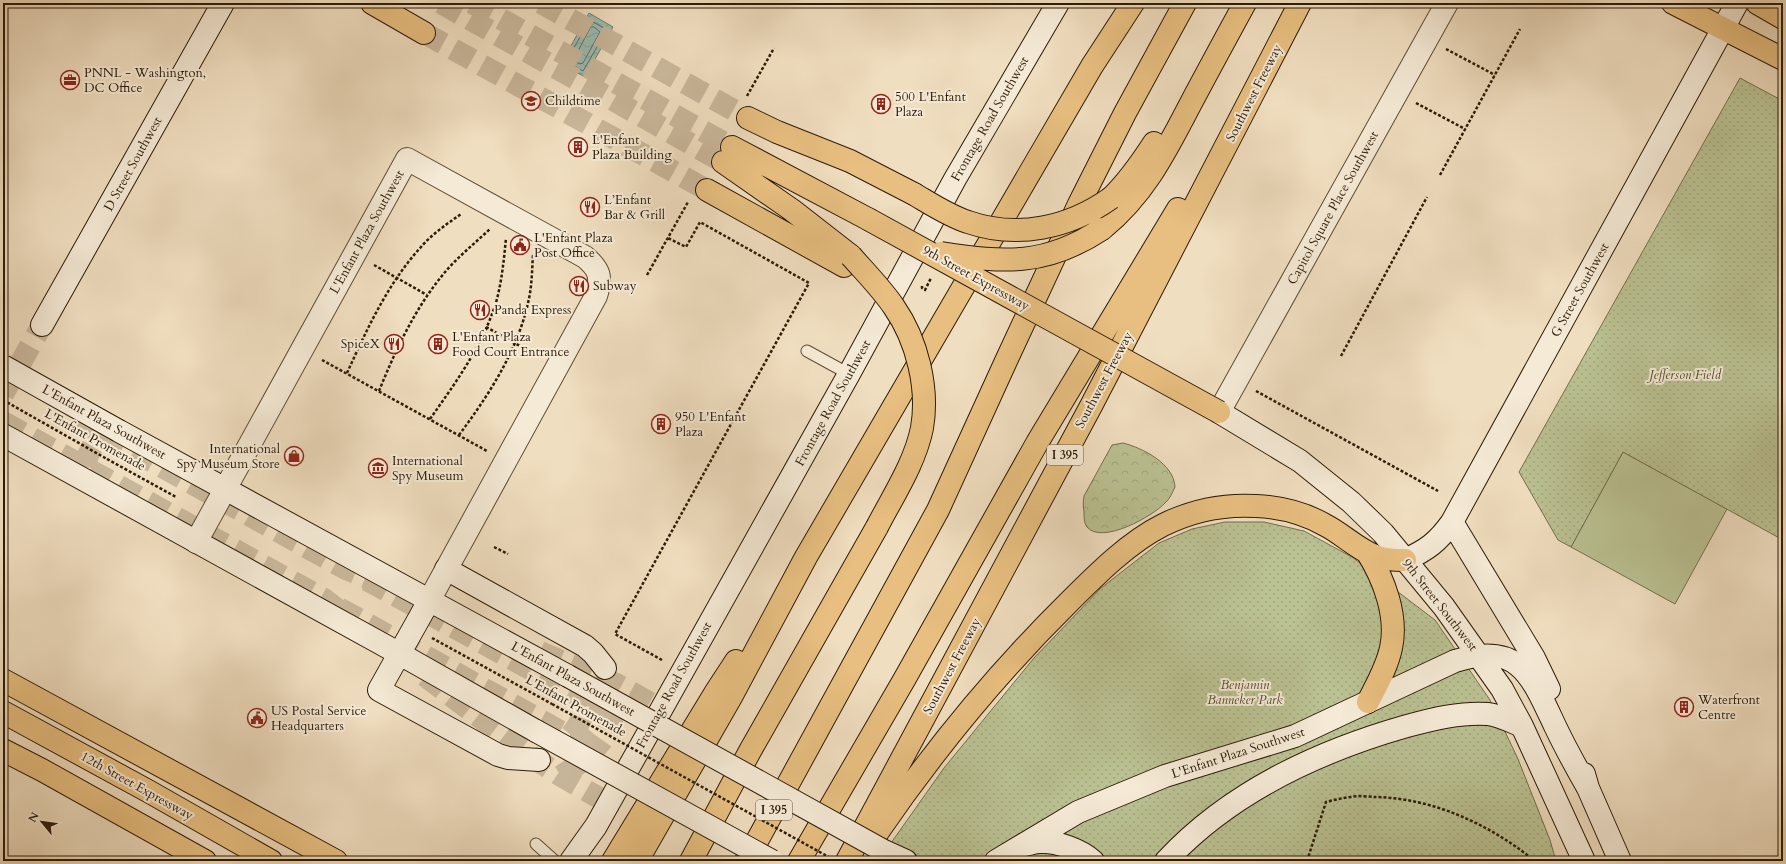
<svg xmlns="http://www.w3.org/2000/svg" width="1786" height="864" font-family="Cardo,serif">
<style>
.green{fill:#bac192;stroke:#746e4c}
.forest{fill:url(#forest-crowns);stroke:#746e4c}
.park{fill:url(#park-dots);stroke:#746e4c}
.water{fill:url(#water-waves);stroke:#6e7c6e}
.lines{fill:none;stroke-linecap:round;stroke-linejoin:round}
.shore{stroke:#646c5d;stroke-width:1}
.secondary-tunnel{stroke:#c9b79b;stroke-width:22;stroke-dasharray:22 11;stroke-linecap:butt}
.highway-tunnel{stroke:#c9b79b;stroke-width:22;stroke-dasharray:22 11;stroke-linecap:butt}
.lane-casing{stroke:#5e4c35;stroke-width:13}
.street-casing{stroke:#5e4c35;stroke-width:24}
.secondary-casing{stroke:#2d1b07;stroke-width:24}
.primary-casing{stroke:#2d1b07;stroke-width:24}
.highway-casing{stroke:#2d1b07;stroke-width:24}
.path{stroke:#2d1b07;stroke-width:2.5;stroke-dasharray:3 2;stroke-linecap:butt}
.lane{stroke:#f5ead6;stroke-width:11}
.street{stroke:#f5ead6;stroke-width:22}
.secondary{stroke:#f5ead6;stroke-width:22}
.primary{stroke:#e8bf80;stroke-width:22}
.highway{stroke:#e8bf80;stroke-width:22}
.secondary-bridge-casing{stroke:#2d1b07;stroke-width:24;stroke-linecap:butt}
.highway-bridge-casing{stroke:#2d1b07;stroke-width:24;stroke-linecap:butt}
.path-bridge{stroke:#2d1b07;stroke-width:2.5;stroke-dasharray:3 2;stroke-linecap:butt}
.secondary-bridge{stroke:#f5ead6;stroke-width:22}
.highway-bridge{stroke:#e8bf80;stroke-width:22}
.labels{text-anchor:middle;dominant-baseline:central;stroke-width:4;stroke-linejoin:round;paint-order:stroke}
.shield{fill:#f5ead6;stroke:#695945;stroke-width:1}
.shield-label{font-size:12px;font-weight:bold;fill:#2d1b07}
.poi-label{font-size:13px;fill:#2d1b07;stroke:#f5ead6;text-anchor:start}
.street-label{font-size:13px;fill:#2d1b07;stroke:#f5ead6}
.park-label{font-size:13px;font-style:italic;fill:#574d31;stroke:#f5ead6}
</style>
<defs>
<pattern id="forest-crowns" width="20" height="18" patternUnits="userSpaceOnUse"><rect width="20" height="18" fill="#bac192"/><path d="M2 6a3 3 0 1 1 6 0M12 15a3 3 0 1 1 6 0" fill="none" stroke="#a0a57c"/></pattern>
<pattern id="park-dots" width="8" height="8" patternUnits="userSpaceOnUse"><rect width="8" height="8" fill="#bac192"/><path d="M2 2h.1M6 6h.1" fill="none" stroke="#a0a57c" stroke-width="1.8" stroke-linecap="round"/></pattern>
<pattern id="water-waves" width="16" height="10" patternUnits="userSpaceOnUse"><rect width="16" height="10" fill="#9abcb3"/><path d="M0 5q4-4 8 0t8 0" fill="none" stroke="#85a198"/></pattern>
</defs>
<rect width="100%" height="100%" fill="#f0dec0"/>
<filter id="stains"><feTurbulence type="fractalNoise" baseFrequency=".005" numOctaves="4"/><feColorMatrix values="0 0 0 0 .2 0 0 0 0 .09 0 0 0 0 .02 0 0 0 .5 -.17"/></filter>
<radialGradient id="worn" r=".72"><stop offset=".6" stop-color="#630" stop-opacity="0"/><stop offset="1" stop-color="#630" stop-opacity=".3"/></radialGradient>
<path class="green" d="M1623,452L1727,509L1675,604L1571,547Z"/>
<path class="forest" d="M1123,443C1143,448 1174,464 1175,487C1172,493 1170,499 1165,503C1153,516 1102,545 1087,527C1084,523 1084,517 1084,512C1083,506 1083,502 1084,496L1112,445Z"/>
<path class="park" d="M1740,78L1783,101V540L1623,452L1571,547L1558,540L1519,472Z
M1225,522H1264L1304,531L1352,557L1435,620L1490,700L1518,759L1550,840L1556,861H883L891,843L944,768L1034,658L1101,588L1159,543L1192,529Z"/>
<path class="water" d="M589,13L613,27L585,77L561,64Z"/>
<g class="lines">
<path class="shore" d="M590,20L607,30L583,71L567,61Z
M591,27H594L600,32L583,63L580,64L574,61V59Z"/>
<path class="secondary-tunnel" d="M3,394L42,325
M76,419L344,568L382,584
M3,422L324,599L350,619
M85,467C87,454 93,444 102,434
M367,580L576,694C590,707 581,723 571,735
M339,608L569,736C574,737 579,738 584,735C599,726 605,694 607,678
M540,652L618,685L661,709
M425,676L525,752L561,776L608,803
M561,776C581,763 602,748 611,724C614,715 615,703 616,693"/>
<path class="highway-tunnel" d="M441,3L723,162
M472,3L732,147
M541,3L748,118
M424,33L707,190"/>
<defs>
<path id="lane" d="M807,351L849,374
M536,844L555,861"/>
<path id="street" d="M1219,412L1447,3
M196,542L407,159L585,257C600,270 602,277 596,296L430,599"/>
<path id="secondary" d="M42,325L223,3
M1219,412L1300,461L1351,502L1383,533L1444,607L1502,689L1522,726L1584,861
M119,431L568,676
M3,435L400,654L536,731
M1452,522L1534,658L1549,689
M1405,560C1427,550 1438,542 1452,522L1737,3
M446,569L585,646L593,653L605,668
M430,599L379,690L498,755L508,758L539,760
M1584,774L1588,788L1620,861
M1025,845C1030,844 1035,842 1040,842C1057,841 1081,850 1093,861
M884,851L906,861
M571,861L596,826L849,374L955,179L1058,3
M996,861L1078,812L1165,776L1295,736L1455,661C1519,641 1531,675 1555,726C1565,747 1576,767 1588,788
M1166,861C1229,793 1319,751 1407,726C1433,719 1461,712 1488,714C1499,715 1512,722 1522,726"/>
<path id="primary" d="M1673,3L1783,59
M1757,3L1783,18"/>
<path id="highway" d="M372,3L424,33
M748,118L777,132L850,161L914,194
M732,147L868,219
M723,162L792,210L851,256
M707,190L844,266
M1111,198C1128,182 1141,163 1154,143
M1102,229C1145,194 1166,151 1191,103C1209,69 1227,36 1245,3
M1367,552C1384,579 1398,616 1391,648C1387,667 1377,684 1368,702
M3,680L336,861
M3,712L148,791L271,861
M3,750L42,770L205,861
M875,836C933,751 997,673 1070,601C1097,574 1129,542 1163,525C1193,510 1223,504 1256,506C1280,507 1304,513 1325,525C1343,534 1359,551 1378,557C1386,560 1396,560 1405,560
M613,861L717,690L736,661
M637,861L731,697L806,557L1092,66L1133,3
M691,861L750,751L877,527
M746,861L938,510L1006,361L1079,204L1125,113L1185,3
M799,861L904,680L1037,443L1178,209
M847,861L1091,406L1300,3"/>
</defs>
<use href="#lane" class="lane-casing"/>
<use href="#street" class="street-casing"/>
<use href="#secondary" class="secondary-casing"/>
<use href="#primary" class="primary-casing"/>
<use href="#highway" class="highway-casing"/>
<path class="path" d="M1446,49L1495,75
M747,96L774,48
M1416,103L1465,129
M1440,175L1520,29
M374,265L427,295
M647,275L688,202
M922,286V288L925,290L931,278
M486,327L538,356
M1341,356L1427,197
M322,360L487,451
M347,373C367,329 388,283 421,247C432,234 447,224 461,214
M379,391C396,349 416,306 446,271C459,256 475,243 490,229
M1256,391L1438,491
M430,419C456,382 484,344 497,299C502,279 504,259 506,238
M459,435C488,396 517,352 528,303C532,287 532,270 533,254
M107,459L176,497
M494,547L508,554
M432,638L552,704
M662,660L615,634L809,283L700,222L686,247L668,238
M1307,861L1326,802C1334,800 1342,798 1350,797C1359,795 1369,797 1377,797C1436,799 1490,825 1535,861"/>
<use href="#lane" class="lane"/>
<use href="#street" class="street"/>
<use href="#secondary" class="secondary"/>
<use href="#primary" class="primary"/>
<use href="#highway" class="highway"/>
<defs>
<path id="secondary-bridge" d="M3,366L119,431
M568,676L884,851
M536,731L772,861"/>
<path id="highway-bridge" d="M914,194C931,204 949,216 968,222C1017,239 1069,228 1111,198
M868,219L1219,412
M941,253C1005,263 1046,266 1102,229
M851,256C865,272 882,289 894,307C917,340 929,388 922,428C915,463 893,496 877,527"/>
</defs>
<use href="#secondary-bridge" class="secondary-bridge-casing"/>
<use href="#highway-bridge" class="highway-bridge-casing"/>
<path class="path-bridge" d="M3,400L107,459
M552,704L836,861"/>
<use href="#secondary-bridge" class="secondary-bridge"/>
<use href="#highway-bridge" class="highway-bridge"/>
</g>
<defs>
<symbol id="office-ring" viewBox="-11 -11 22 22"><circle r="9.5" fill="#f5ead6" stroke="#8f2418" stroke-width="1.5"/><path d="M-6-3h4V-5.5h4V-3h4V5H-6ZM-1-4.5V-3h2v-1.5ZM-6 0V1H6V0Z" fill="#8f2418"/></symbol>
<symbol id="school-ring" viewBox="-11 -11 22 22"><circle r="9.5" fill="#f5ead6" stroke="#8f2418" stroke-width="1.5"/><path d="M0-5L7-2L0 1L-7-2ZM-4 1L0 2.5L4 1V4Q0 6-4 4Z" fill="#8f2418"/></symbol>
<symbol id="building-ring" viewBox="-11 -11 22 22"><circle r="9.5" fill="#f5ead6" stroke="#8f2418" stroke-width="1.5"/><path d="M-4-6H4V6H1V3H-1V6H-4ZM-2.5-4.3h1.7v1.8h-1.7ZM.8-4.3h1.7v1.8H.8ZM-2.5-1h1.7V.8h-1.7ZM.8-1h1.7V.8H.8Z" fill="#8f2418"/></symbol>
<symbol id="restaurant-ring" viewBox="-11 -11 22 22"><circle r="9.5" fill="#f5ead6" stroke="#8f2418" stroke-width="1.5"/><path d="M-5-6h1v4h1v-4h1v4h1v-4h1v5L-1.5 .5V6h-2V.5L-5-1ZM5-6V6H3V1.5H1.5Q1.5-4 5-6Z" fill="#8f2418"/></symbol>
<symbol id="civic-ring" viewBox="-11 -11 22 22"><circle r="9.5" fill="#f5ead6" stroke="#8f2418" stroke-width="1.5"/><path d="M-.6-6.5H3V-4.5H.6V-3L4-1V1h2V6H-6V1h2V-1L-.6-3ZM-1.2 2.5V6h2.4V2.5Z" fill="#8f2418"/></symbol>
<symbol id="shop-ring" viewBox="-11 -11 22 22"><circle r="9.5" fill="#f5ead6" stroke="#8f2418" stroke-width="1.5"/><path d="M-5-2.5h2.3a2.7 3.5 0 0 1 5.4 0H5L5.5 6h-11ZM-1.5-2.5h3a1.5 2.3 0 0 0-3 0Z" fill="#8f2418"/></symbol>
<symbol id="museum-ring" viewBox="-11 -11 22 22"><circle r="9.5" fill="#f5ead6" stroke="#8f2418" stroke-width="1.5"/><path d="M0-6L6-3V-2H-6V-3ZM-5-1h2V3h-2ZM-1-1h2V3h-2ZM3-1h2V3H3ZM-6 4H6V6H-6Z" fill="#8f2418"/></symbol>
</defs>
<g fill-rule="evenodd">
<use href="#office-ring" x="59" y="69" width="22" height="22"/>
<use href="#school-ring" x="520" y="90" width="22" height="22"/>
<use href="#building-ring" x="870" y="93" width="22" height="22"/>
<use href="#building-ring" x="567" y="136" width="22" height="22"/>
<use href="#restaurant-ring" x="579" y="196" width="22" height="22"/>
<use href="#civic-ring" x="509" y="234" width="22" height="22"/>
<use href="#restaurant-ring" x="568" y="275" width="22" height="22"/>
<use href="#restaurant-ring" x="469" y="299" width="22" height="22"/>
<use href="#restaurant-ring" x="383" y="333" width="22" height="22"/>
<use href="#building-ring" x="427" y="333" width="22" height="22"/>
<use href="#building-ring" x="650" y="413" width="22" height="22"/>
<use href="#shop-ring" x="283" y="445" width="22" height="22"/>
<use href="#museum-ring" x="367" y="457" width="22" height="22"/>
<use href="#building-ring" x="1673" y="696" width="22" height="22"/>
<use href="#civic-ring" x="246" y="707" width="22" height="22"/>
</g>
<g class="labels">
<g class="shield">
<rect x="1047" y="445" width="36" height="20" rx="3"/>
<rect x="756" y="800" width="36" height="20" rx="3"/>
</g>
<g class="shield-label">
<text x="1065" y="455">I 395</text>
<text x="774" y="810">I 395</text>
</g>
<g class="poi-label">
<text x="84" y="73">PNNL - Washington,<tspan x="84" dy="15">DC Office</tspan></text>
<text x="895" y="97">500 L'Enfant<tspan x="895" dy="15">Plaza</tspan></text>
<text x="545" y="101">Childtime</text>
<text x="592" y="140">L'Enfant<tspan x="592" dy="15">Plaza Building</tspan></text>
<text x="604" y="200">L’Enfant<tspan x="604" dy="15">Bar &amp; Grill</tspan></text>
<text x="534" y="238">L'Enfant Plaza<tspan x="534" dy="15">Post Office</tspan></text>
<text x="593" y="286">Subway</text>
<text x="494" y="310">Panda Express</text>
<text x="452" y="337">L'Enfant Plaza<tspan x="452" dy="15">Food Court Entrance</tspan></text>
<text x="380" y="344" text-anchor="end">SpiceX</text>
<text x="675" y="417">950 L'Enfant<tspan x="675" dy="15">Plaza</tspan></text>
<text x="280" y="449" text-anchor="end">International<tspan x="280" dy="15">Spy Museum Store</tspan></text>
<text x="392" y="461">International<tspan x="392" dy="15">Spy Museum</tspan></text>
<text x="1698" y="700">Waterfront<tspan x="1698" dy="15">Centre</tspan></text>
<text x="271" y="711">US Postal Service<tspan x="271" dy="15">Headquarters</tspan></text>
</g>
<g class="street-label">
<text transform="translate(1254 93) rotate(-63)">Southwest Freeway</text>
<text transform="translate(990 119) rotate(-60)">Frontage Road Southwest</text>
<text transform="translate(133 164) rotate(-61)">D Street Southwest</text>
<text transform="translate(1333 208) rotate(-61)">Capitol Square Place Southwest</text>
<text transform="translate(367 232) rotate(-61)">L'Enfant Plaza Southwest</text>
<text transform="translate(976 278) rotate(29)">9th Street Expressway</text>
<text transform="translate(1580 290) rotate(-61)">G Street Southwest</text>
<text transform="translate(1104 380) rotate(-62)">Southwest Freeway</text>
<text transform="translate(833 403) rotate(-61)">Frontage Road Southwest</text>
<text transform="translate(104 422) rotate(29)">L'Enfant Plaza Southwest</text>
<text transform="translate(95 440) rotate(29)">L'Enfant Promenade</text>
<text transform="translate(1440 605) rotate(52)">9th Street Southwest</text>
<text transform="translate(952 666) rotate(-62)">Southwest Freeway</text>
<text transform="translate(573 679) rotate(29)">L'Enfant Plaza Southwest</text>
<text transform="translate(674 685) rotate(-61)">Frontage Road Southwest</text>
<text transform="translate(576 706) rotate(29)">L'Enfant Promenade</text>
<text transform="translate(1238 753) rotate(-18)">L'Enfant Plaza Southwest</text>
<text transform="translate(137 786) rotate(29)">12th Street Expressway</text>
</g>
<g class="park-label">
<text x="1685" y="375">Jefferson Field</text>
<text x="1245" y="685">Benjamin<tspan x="1245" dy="15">Banneker Park</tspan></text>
</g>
</g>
<rect width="1786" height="864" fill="none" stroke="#f0dec0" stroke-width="16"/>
<rect x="4" y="4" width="1778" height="856" fill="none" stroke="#2d1b07" stroke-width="2"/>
<rect x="8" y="8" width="1770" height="848" fill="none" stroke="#2d1b07"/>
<g transform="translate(42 822) rotate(299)" stroke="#f5ead6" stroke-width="3" paint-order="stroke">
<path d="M0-3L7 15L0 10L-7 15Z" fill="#2d1b07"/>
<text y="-6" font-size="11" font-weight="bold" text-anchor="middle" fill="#2d1b07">N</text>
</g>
<rect width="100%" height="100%" filter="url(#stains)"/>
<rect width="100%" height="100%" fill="url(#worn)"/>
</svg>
